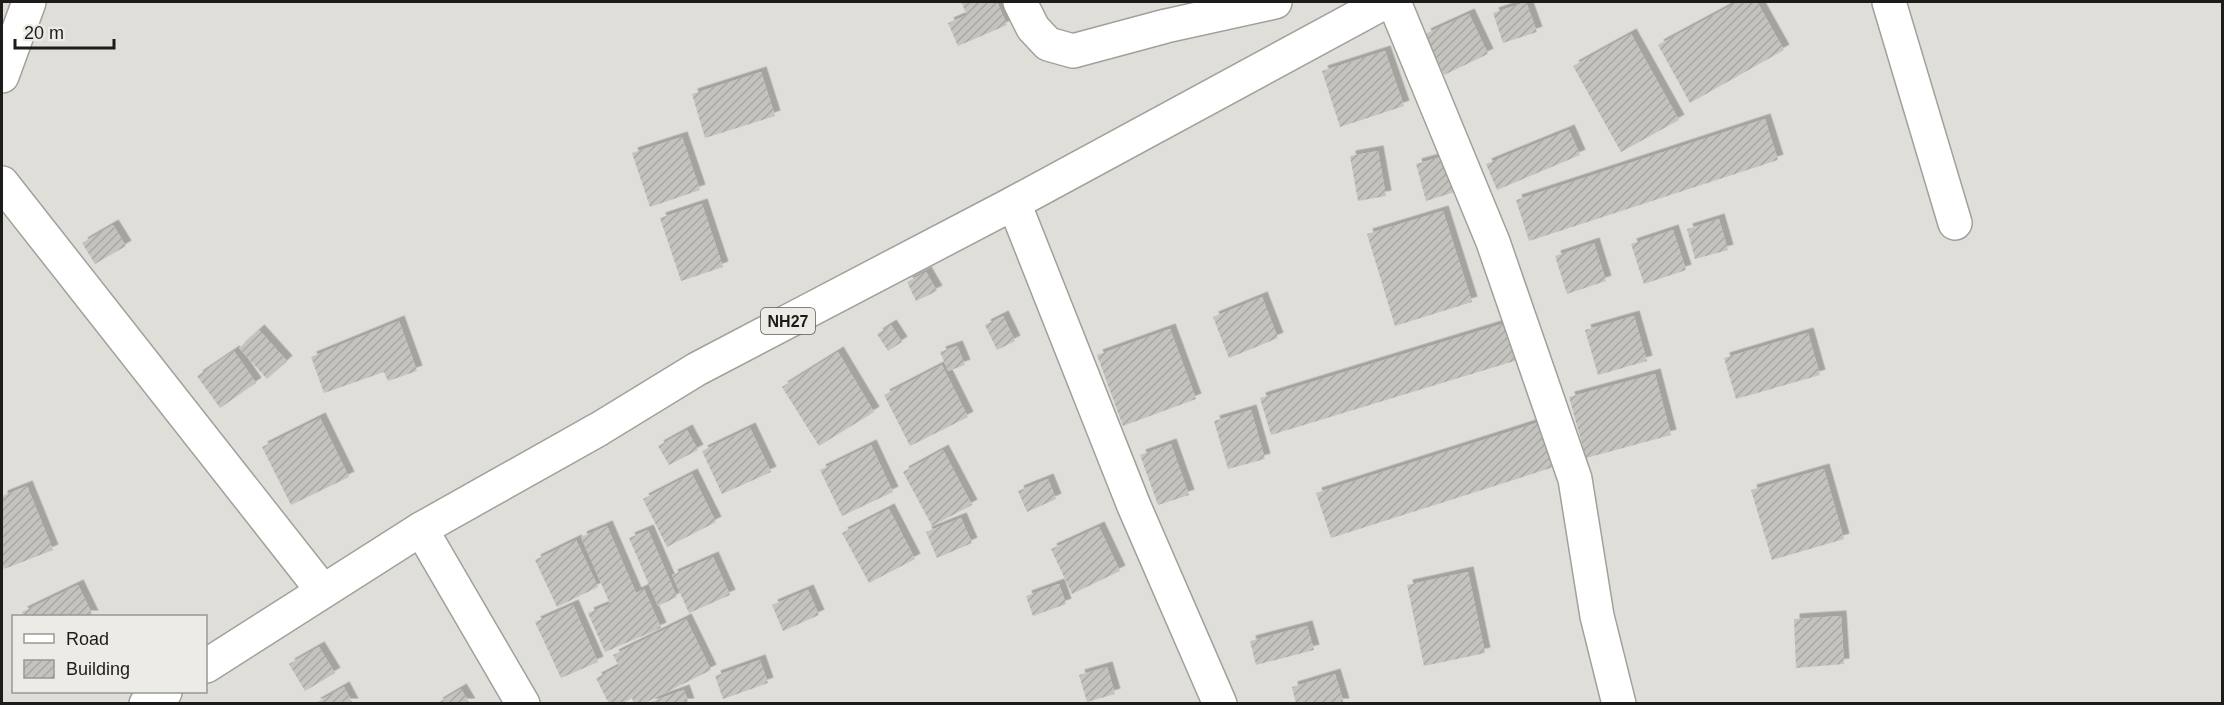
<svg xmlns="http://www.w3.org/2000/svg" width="2224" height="705" font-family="Helvetica,sans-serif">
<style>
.building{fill:url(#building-hatch);filter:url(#shadow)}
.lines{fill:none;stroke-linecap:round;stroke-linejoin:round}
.minor-casing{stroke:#a2a09b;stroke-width:36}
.highway-casing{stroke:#a2a09b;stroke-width:36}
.minor{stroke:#fff;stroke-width:33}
.highway{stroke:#fff;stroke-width:33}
.labels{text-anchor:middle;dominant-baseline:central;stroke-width:6;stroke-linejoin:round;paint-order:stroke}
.shield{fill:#edebe6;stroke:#5b5a57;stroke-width:1.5}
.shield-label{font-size:16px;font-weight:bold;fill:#1d1c1a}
</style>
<defs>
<pattern id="building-hatch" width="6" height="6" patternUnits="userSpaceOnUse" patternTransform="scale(1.5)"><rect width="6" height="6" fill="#c5c3be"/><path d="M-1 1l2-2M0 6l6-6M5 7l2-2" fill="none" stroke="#a9a7a3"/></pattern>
<filter id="shadow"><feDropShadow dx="5.5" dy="-5.5" stdDeviation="0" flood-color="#0004"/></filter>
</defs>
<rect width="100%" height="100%" fill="#e0ded8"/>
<path class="building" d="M961,2H990L991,4L997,2L1007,25L958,46L948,23L967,15Z
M1526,2L1537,32L1503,43L1493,13Z
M1738,2H1757L1784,50L1690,103L1658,45Z
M1469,14L1488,54L1444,75L1425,34Z
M1631,34L1679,120L1621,152L1573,66Z
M1385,51L1404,106L1340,127L1322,71Z
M761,72L775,116L705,138L692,94Z
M1765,119L1778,160L1529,241L1516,200Z
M1569,130L1580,155L1497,190L1486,164Z
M682,137L700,190L650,207L632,153Z
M1378,151L1386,196L1358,201L1350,156Z
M1448,155L1458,191L1426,201L1416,164Z
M702,204L723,267L681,281L660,218Z
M1443,211L1472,302L1395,326L1367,234Z
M1719,219L1728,250L1695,259L1687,229Z
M113,225L126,246L95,264L82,243Z
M1673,230L1686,270L1644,284L1631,244Z
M1594,243L1606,281L1567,294L1555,256Z
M926,272L937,291L916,301L907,282Z
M1262,297L1278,338L1229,358L1213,317Z
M1003,316L1015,341L997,350L985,325Z
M1634,316L1647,361L1598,375L1585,330Z
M399,321L417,371L388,381L384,372L324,393L311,357Z
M1509,322L1521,359L1271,435L1260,398Z
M891,325L902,342L888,351L877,334Z
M1170,329L1196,399L1123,426L1097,355Z
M259,330L287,361L267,379L239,348Z
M1808,333L1820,375L1736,399L1724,358Z
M957,346L965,365L948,371L940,352Z
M234,351L256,383L220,408L197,376Z
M838,352L874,412L819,446L782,387Z
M942,365L968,417L910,446L884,395Z
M1655,374L1671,435L1586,458L1569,397Z
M1251,410L1265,459L1228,469L1214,421Z
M320,418L349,477L291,505L262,447Z
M1543,421L1557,466L1331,538L1316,493Z
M750,428L771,472L722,494L702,451Z
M687,430L698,450L669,465L658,446Z
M1171,444L1189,495L1158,505L1140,455Z
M871,445L893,492L842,516L820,470Z
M943,450L972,505L932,526L903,472Z
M1824,469L1844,539L1772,560L1751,490Z
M692,474L716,522L667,547L643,499Z
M1048,479L1056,499L1027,512L1018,491Z
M27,486L53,550L4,569L2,563V496Z
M889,509L915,559L869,583L842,533Z
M961,518L972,543L937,558L926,532Z
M607,526L636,593L644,589L661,628L605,652L588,613L610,604L581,537Z
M1099,527L1120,571L1072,594L1051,549Z
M648,530L677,597L658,606L629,538Z
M576,540L598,587L557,607L535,560Z
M713,557L730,595L689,613L672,575Z
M1468,572L1485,653L1424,666L1407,585Z
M1059,584L1066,604L1033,616L1026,596Z
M78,585L93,616H24L22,612Z
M808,590L819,615L783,631L772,605Z
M573,605L598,662L561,678L535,622Z
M1841,616L1844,664L1796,668L1794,619Z
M686,619L711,670L643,704H634L632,698L622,704H609L596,678L619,666L613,655Z
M1307,626L1314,650L1256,665L1250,641Z
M319,647L335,673L305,691L289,664Z
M760,660L768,683L723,699L715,676Z
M1107,667L1115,694L1087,702L1079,675Z
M1335,674L1344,704H1296L1292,687Z
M344,687L353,704H314Z
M461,689L470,704H436Z
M684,690L689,704H647V703Z"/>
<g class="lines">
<defs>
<path id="minor" d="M1020,2L1033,28L1048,44L1073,51L1166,26L1275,2
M1394,2L1493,242L1575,479L1597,616L1619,704
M1889,2L1955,223
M2,76L29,2
M2,183L323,591
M1014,203L1134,506L1220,704
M421,529L523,704"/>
<path id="highway" d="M206,666L421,529L599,429L697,369L1014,203L1385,2
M146,704L165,692"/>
</defs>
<use href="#minor" class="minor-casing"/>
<use href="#highway" class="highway-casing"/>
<use href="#minor" class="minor"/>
<use href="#highway" class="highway"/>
</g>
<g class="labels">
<rect class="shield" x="761" y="308" width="54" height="26" rx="4.5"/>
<g class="shield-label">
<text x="788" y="321">NH27</text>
</g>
</g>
<rect width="2224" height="705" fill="none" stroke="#1d1c1a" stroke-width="6"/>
<rect x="12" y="615" width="195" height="78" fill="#edebe6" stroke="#9a9894" stroke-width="1.5"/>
<rect x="24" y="634" width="30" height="9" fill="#ffffff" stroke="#9a9894" stroke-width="1.5"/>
<text x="66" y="645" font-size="18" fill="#1d1c1a">Road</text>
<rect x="24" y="660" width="30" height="18" fill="url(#building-hatch)" stroke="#9a9894" stroke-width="1.5"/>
<text x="66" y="675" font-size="18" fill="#1d1c1a">Building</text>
<path d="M15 39v9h99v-9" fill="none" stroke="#1d1c1a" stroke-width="3"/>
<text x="24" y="39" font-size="18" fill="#1d1c1a" stroke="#edebe6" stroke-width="4.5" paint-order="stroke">20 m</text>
</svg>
